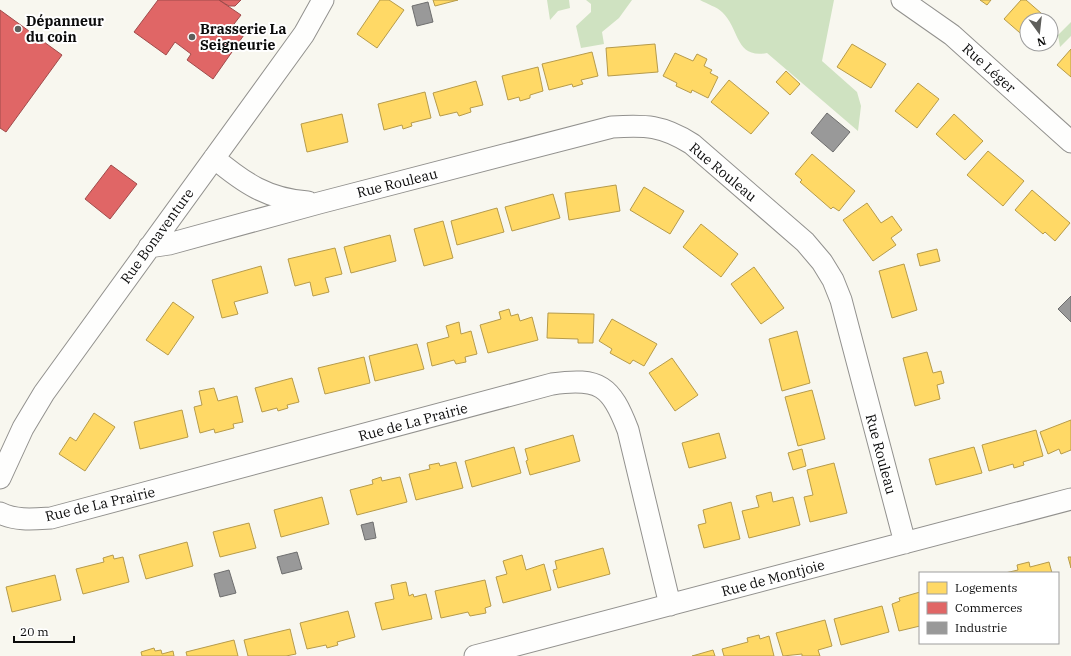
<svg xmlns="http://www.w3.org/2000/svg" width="1071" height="656" font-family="'IBM Plex Serif',serif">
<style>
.forest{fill:#cfe2c1}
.homes{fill:#ffd966;stroke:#b69b4b}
.shops{fill:#e06666;stroke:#a04b4b}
.industry{fill:#999;stroke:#6e6e6e}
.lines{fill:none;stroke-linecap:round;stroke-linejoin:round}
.minor-casing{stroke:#92918e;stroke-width:23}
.minor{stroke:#fefefd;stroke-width:21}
.poi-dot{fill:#5e5e5b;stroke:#fff;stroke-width:1.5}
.labels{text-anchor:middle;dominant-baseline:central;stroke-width:4;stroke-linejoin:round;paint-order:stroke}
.poi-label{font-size:14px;font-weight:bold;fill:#0b0b0b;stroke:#fff;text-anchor:start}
.street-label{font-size:14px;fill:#0b0b0b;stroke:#fff}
</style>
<rect width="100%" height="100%" fill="#f8f7ef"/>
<path class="forest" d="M547,0H569L570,8L558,11L550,20Z
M586,0H632L619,18L602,32L604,44L581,48L576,26L591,12V4Z
M700,0H834L822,61L857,92L861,106L858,131L767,53C735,59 740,29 722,12C717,7 707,4 700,0Z
M1071,22V36L1060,47L1058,35Z"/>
<path class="homes" d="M380,0H389L404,10L377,48L357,34Z
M433,0H458L435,6Z
M980,0H991L987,5Z
M1021,0H1026L1049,20H1027V39L1004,19Z
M655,44L658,72L608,76L606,48Z
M852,44L886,64L871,88L837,67Z
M1071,49V77L1057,65Z
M592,52L598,76L581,80L583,84L573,87L572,84L549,90L542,64Z
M675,53L693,61L697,54L707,59L704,66L712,70L710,73L718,77L708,98L692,90L691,93L676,86L677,83L663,76Z
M538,67L543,91L530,95V98L520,101L519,97L508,100L502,76Z
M786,71L800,84L790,95L776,82Z
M729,80L769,113L751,134L711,102Z
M476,81L483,105L470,108L471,112L459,116L457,112L440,116L433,93Z
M918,83L939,99L917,128L895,111Z
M425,92L431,118L411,123L412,126L403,129L402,125L384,130L378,104Z
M342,114L348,142L307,152L301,124Z
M954,114L983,141L965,160L936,134Z
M988,151L1024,181L1003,206L967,175Z
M812,154L855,191L839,211L833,207L831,209L800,182L802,180L795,174Z
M616,185L620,211L569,220L565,193Z
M644,187L684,211L670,234L630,210Z
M1032,190L1070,223L1055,241L1045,232L1043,234L1015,210Z
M553,194L560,218L512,231L505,207Z
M867,203L881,223L892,216L902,230L891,238L896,245L873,261L843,220Z
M497,208L504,232L457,245L451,221Z
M443,221L453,258L424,266L414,229Z
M701,224L738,254L721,277L683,247Z
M390,235L396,261L351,273L344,247Z
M335,248L342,274L325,278L329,292L313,296L310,282L295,286L288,259Z
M937,249L940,261L920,266L917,254Z
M904,264L917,310L892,318L879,271Z
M261,266L268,293L234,302L238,314L222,318L212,280Z
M754,267L784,308L761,324L731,284Z
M173,302L194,317L168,355L146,340Z
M509,309L511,316L518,314L520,321L532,317L538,340L488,353L480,325L501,319L499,312Z
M548,313L594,314L593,343H578V339L547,338Z
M612,319L657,344L644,366L633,360L630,364L610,353L612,349L599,341Z
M459,322L461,334L471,331L477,354L465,357L466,362L456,364L454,360L432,366L427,343L449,337L446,326Z
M797,331L810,383L782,391L769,339Z
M417,344L424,369L375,381L369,356Z
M927,352L933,373L941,371L944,383L937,385L940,399L915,406L903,358Z
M364,357L370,383L325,394L318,368Z
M672,358L698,395L675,411L649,373Z
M292,378L299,402L287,405L288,408L278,411L277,408L262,412L255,388Z
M214,388L218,401L237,396L243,422L233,424L234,428L215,433L214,429L200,433L194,407L202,405L199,391Z
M812,390L825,439L798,446L785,397Z
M182,410L188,437L140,449L134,422Z
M94,413L115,427L85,471L59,454L70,437L76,441Z
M1071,420V450L1061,454L1059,449L1048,454L1040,432Z
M1036,430L1043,456L1023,462L1024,465L1014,468L1013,464L989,471L982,445Z
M719,433L726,458L689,468L682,443Z
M573,435L580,461L530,475L526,461L528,460L525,449Z
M514,447L521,473L472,487L465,461Z
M974,447L982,473L936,485L929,459Z
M802,449L806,466L793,470L788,453Z
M456,462L463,488L416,500L409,474L430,469L429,465L439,463L440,466Z
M834,463L847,513L810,522L804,497L813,495L807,470Z
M381,477L382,481L400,477L407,502L357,515L350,490L373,484L372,480Z
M771,492L773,502L793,497L800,525L749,538L742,511L759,507L756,496Z
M322,497L329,524L281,537L274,510Z
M731,502L740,539L704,548L698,525L706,523L703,510Z
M249,523L256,548L220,557L213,532Z
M187,542L193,566L146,579L139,555Z
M603,548L610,574L558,588L553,570L557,569L555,561Z
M113,555L114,559L123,557L129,582L83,594L76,569L104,562L103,558Z
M522,555L526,570L544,564L551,590L503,603L496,577L507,574L503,561Z
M1068,557H1071V568Z
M1029,562L1030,567L1049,562L1052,573H1005L1018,570L1017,565Z
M55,575L61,600L12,612L6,587Z
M485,580L491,606L485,608L486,613L470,616L468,612L441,618L435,591Z
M406,582L409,596L413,594L414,597L426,594L432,619L382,630L375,603L394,599L391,585Z
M920,592V626L899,631L892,604L900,601L899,598Z
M882,606L889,632L841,645L834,619Z
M348,611L355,637L337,642L338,645L327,648L326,645L307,649L300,623Z
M825,620L832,646L818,650L820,656H802V654L783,656L776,633Z
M290,629L296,654L286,656H248L244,640Z
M759,635L760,639L769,636L774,656H724L722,649L748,642L747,638Z
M234,640L238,656H187L186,652Z
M154,648L155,651L161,650L162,654L173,651L174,656H142L141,652Z
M713,650L715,656H692Z"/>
<path class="shops" d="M158,0H219L241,15L234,24L246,32L213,79L187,60L191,54L175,42L166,55L134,32Z
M219,0H241L235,6H229Z
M0,10L62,55L6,132L0,128Z
M111,165L137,184L110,219L85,199Z"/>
<path class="industry" d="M428,2L433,22L417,26L412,6Z
M827,113L850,132L833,152L811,133Z
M1071,296V322L1058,309Z
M373,522L376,538L365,540L361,525Z
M297,552L302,569L282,574L277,557Z
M229,570L236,593L220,597L214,574Z"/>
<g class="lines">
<defs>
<path id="minor" d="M902,0L952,35L1071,142
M214,158C244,183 267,199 308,202
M149,247L169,244L319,203L612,127C646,125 662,125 692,144L805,242L822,262L833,280L841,300L905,543
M0,478L23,428L44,393L304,34L323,0
M0,513C16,521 34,519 51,518L552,384C600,377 611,386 628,430L670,605
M475,656L1071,499"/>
</defs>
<use href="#minor" class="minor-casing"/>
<use href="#minor" class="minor"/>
</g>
<g class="poi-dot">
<circle cx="18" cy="29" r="4"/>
<circle cx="192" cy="37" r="4"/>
</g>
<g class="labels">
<g class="poi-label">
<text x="26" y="21">Dépanneur<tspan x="26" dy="16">du coin</tspan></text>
<text x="200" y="29">Brasserie La<tspan x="200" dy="16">Seigneurie</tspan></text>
</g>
<g class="street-label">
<text transform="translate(989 68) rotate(42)">Rue Léger</text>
<text transform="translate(723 172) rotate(40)">Rue Rouleau</text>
<text transform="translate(397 183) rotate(-14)">Rue Rouleau</text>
<text transform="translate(157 236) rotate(-54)">Rue Bonaventure</text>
<text transform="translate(413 422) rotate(-15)">Rue de La Prairie</text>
<text transform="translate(881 454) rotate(75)">Rue Rouleau</text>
<text transform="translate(100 504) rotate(-13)">Rue de La Prairie</text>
<text transform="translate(773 578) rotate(-15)">Rue de Montjoie</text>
</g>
</g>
<rect x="919" y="572" width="140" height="72" fill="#ffffff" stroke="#9d9d9d"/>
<rect x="927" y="582" width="20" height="12" fill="#ffd966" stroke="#9d9d9d"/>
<text x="955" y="592" font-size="12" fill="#0b0b0b">Logements</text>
<rect x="927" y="602" width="20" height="12" fill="#e06666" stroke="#9d9d9d"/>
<text x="955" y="612" font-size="12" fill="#0b0b0b">Commerces</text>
<rect x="927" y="622" width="20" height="12" fill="#999999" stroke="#9d9d9d"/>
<text x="955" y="632" font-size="12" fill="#0b0b0b">Industrie</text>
<g transform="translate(1039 32) rotate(165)"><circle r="19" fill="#ffffff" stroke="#9d9d9d"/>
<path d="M0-3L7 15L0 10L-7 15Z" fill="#5e5e5b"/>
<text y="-6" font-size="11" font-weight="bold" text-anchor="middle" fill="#0b0b0b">N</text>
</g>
<path d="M14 636v6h60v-6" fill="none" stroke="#0b0b0b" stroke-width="2"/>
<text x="20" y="636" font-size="12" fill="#0b0b0b" stroke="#ffffff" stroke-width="3" paint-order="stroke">20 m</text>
</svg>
